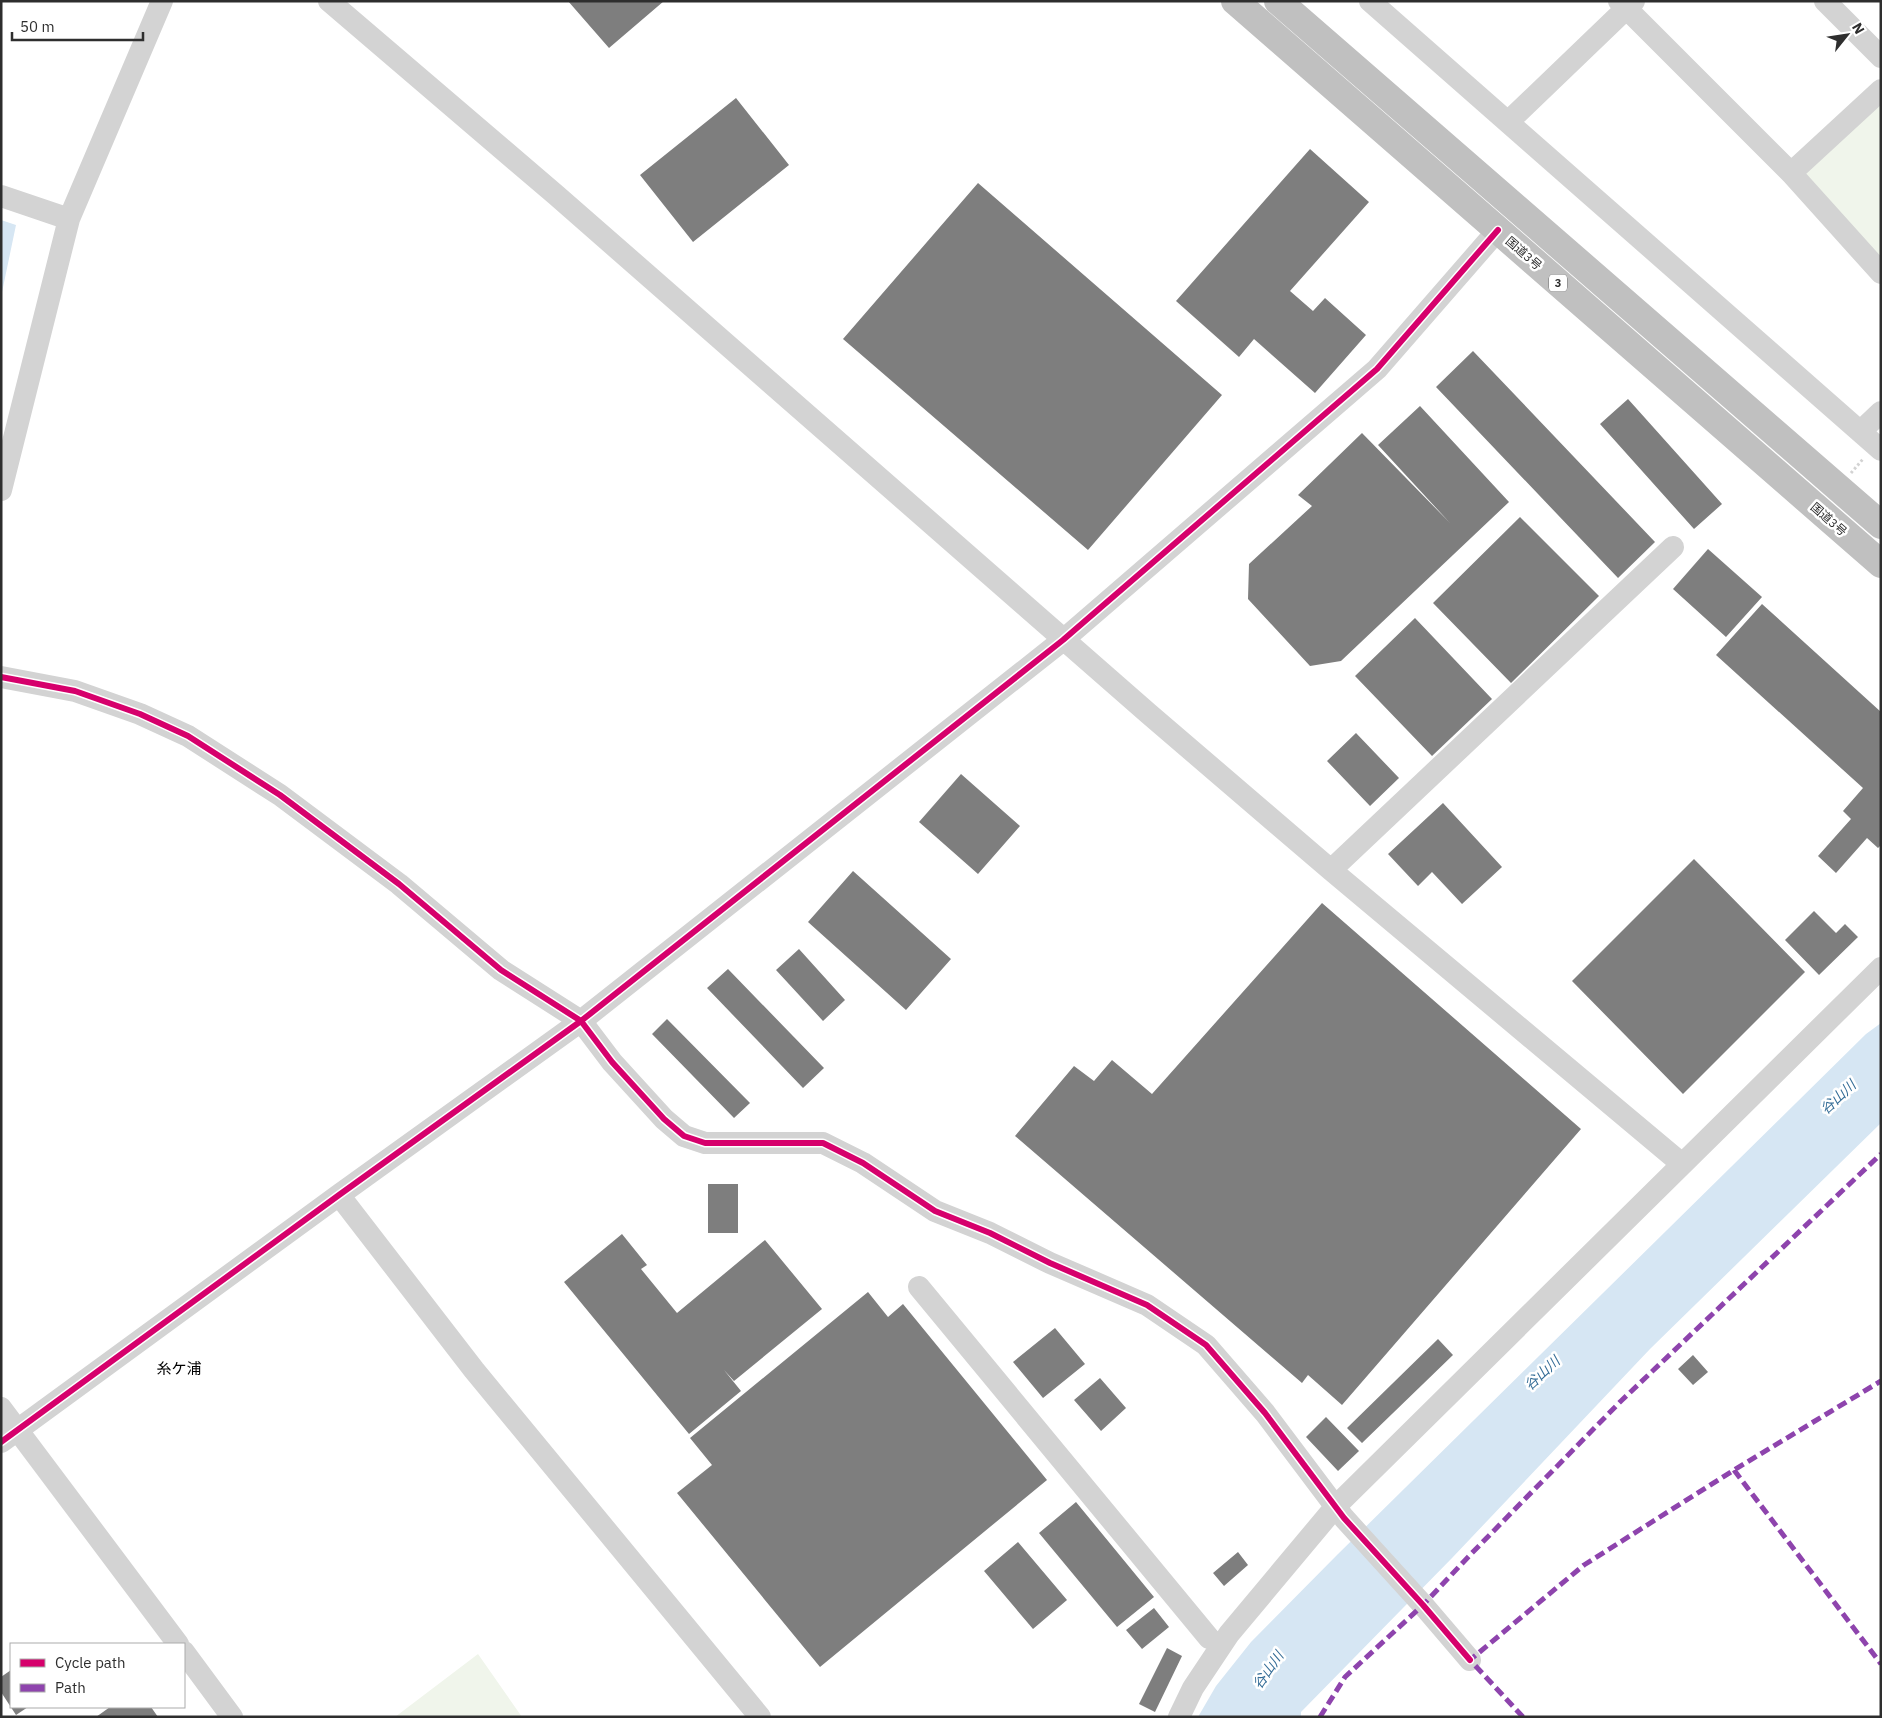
<svg xmlns="http://www.w3.org/2000/svg" width="1882" height="1718" font-family="'IBM Plex Sans','Noto Sans JP',sans-serif">
<style>
.green{fill:#f0f5eb}
.water{fill:#d6e6f3}
.building{fill:#7e7e7e}
.lines{fill:none;stroke-linecap:round;stroke-linejoin:round}
.path{stroke:#d3d3d3;stroke-width:3;stroke-dasharray:2.5 2.5;stroke-linecap:butt}
.minor{stroke:#d3d3d3;stroke-width:22}
.highway{stroke:#c0c0c0;stroke-width:28}
.quiet{stroke:#8e44ad;stroke-width:5;stroke-dasharray:10 5;stroke-linecap:butt}
.cycleway-casing{stroke:#fff;stroke-width:9}
.cycleway{stroke:#d6006c;stroke-width:6}
.labels{text-anchor:middle;dominant-baseline:central;stroke-width:5;stroke-linejoin:round;paint-order:stroke}
.shield{fill:#fff;stroke:#6d6d6d;stroke-width:1}
.shield-label{font-size:11px;font-weight:bold;fill:#2e2e2e}
.street-label{font-size:12px;fill:#2e2e2e;stroke:#fff}
.water-label{font-size:14px;font-style:italic;fill:#356d97;stroke:#fff}
.quarter-label{font-size:15px;fill:#000;stroke:#fff}
</style>
<rect width="100%" height="100%" fill="#fff"/>
<path class="green" d="M1881,100V261L1807,179L1806,170Z
M478,1654L522,1717H395Z"/>
<path class="water" d="M1,220L16,225L1,297Z
M1881,1023V1123L1650,1349L1453,1557L1301,1712V1717H1198L1216,1686L1251,1642L1337,1555L1866,1034Z"/>
<path class="building" d="M568,1H664L609,48Z
M736,98L789,165L693,242L640,175Z
M1310,149L1369,202L1290,291L1313,311L1325,298L1366,335L1315,393L1254,339L1239,357L1176,301Z
M978,183L1222,395L1088,550L843,339Z
M1473,351L1655,542L1618,578L1436,387Z
M1628,399L1722,504L1694,529L1600,424Z
M1420,406L1509,502L1341,661L1310,666L1248,599L1249,564L1312,506L1298,495L1362,433L1450,523L1378,445Z
M1520,517L1599,596L1511,683L1433,603Z
M1708,549L1762,597L1726,637L1673,589Z
M1762,604L1881,712V845L1878,848L1867,838L1836,873L1818,856L1851,819L1843,811L1863,788L1716,655Z
M1415,618L1492,699L1432,756L1355,676Z
M1356,733L1399,778L1370,806L1327,761Z
M961,774L1020,826L978,874L919,822Z
M1443,803L1502,867L1462,904L1432,872L1418,886L1388,854Z
M1694,859L1805,972L1683,1094L1572,981Z
M853,871L951,959L906,1010L808,922Z
M1322,903L1581,1129L1342,1405L1308,1375L1302,1383L1015,1136L1074,1066L1094,1081L1112,1060L1152,1094Z
M1814,911L1836,933L1845,924L1858,937L1819,975L1785,940Z
M799,949L845,1000L823,1021L776,970Z
M728,969L824,1068L803,1088L707,988Z
M667,1019L750,1103L734,1118L652,1034Z
M708,1184H738V1233H708Z
M622,1234L647,1265L641,1269L677,1313L765,1240L822,1309L734,1381L724,1370L741,1391L689,1434L564,1282Z
M868,1292L888,1317L903,1304L1047,1480L820,1667L677,1493L712,1465L690,1438Z
M1055,1328L1085,1364L1043,1398L1013,1362Z
M1438,1339L1453,1355L1362,1443L1347,1428Z
M1693,1355L1708,1372L1693,1385L1678,1369Z
M1100,1378L1126,1408L1101,1431L1074,1400Z
M1326,1417L1359,1451L1338,1471L1306,1437Z
M1076,1502L1154,1597L1117,1627L1039,1533Z
M1018,1542L1067,1600L1033,1629L984,1571Z
M1238,1552L1248,1565L1224,1586L1213,1573Z
M1154,1608L1169,1627L1142,1649L1126,1630Z
M1167,1648L1182,1656L1155,1712L1139,1704Z
M11,1670V1707H28L16,1715L1,1692V1677Z
M110,1707H151L158,1717H96Z"/>
<g class="lines">
<path class="path" d="M1851,473L1863,459"/>
<path class="minor" d="M329,1L556,195L1149,714L1331,870L1682,1164
M1370,1L1881,450
M1619,1L1791,173L1881,273
M1825,1L1881,57
M1508,122L1634,1
M1791,173L1881,90
M1,196L69,219
M1861,431L1881,412
M1,490L69,219L162,1
M1,677L75,691L140,714L188,736L280,795L399,884L501,970L581,1021L612,1062L664,1119L684,1136L705,1143H823L863,1163L935,1211L990,1233L1050,1263L1147,1305L1206,1345L1265,1413L1344,1518L1423,1605L1470,1660
M1331,870L1673,547
M339,1195L474,1370L760,1717
M919,1287L1209,1638
M1,1408L178,1644
M1,1442L339,1195L581,1021L1063,640L1377,369L1498,230
M184,1652L232,1717
M1179,1717L1193,1688L1229,1634L1336,1506L1881,968"/>
<path class="highway" d="M1235,1L1881,564
M1278,1L1881,525"/>
<path class="quiet" d="M1734,1470L1881,1664
M1320,1717L1345,1677L1423,1605L1470,1555L1621,1401L1881,1154
M1523,1717L1470,1660L1584,1565L1734,1470L1881,1381"/>
<defs>
<path id="cycleway" d="M1,677L75,691L140,714L188,736L280,795L399,884L501,970L581,1021L612,1062L664,1119L684,1136L705,1143H823L863,1163L935,1211L990,1233L1050,1263L1147,1305L1206,1345L1265,1413L1344,1518L1423,1605L1470,1660
M1,1442L339,1195L581,1021L1063,640L1377,369L1498,230"/>
</defs>
<use href="#cycleway" class="cycleway-casing"/>
<use href="#cycleway" class="cycleway"/>
</g>
<g class="labels">
<rect class="shield" x="1549" y="274.5" width="18" height="17" rx="4"/>
<g class="shield-label">
<text x="1558" y="283">3</text>
</g>
<g class="street-label">
<text transform="translate(1524 253) rotate(41)">国道3号</text>
<text transform="translate(1829 519) rotate(41)">国道3号</text>
</g>
<g class="water-label">
<text transform="translate(1838 1097) rotate(-43)">谷山川</text>
<text transform="translate(1542 1373) rotate(-43)">谷山川</text>
<text transform="translate(1268 1670) rotate(-55)">谷山川</text>
</g>
<g class="quarter-label">
<text x="179" y="1368">糸ケ浦</text>
</g>
</g>
<rect width="1882" height="1718" fill="none" stroke="#2e2e2e" stroke-width="5"/>
<rect x="10" y="1643" width="175" height="65" fill="#ffffff" stroke="#ababab"/>
<rect x="20" y="1659" width="25" height="8" fill="#d6006c" stroke="#ababab"/>
<text x="55" y="1668" font-size="15" fill="#2e2e2e">Cycle path</text>
<rect x="20" y="1684" width="25" height="8" fill="#8e44ad" stroke="#ababab"/>
<text x="55" y="1693" font-size="15" fill="#2e2e2e">Path</text>
<g transform="translate(1847 35) rotate(60)" stroke="#ffffff" stroke-width="4" paint-order="stroke">
<path d="M0-4L9 19L0 12L-9 19Z" fill="#2e2e2e"/>
<text y="-8" font-size="14" font-weight="bold" text-anchor="middle" fill="#2e2e2e">N</text>
</g>
<path d="M12 32v8h131v-8" fill="none" stroke="#2e2e2e" stroke-width="2.5"/>
<text x="20" y="32" font-size="15" fill="#2e2e2e" stroke="#ffffff" stroke-width="4" paint-order="stroke">50 m</text>
</svg>
